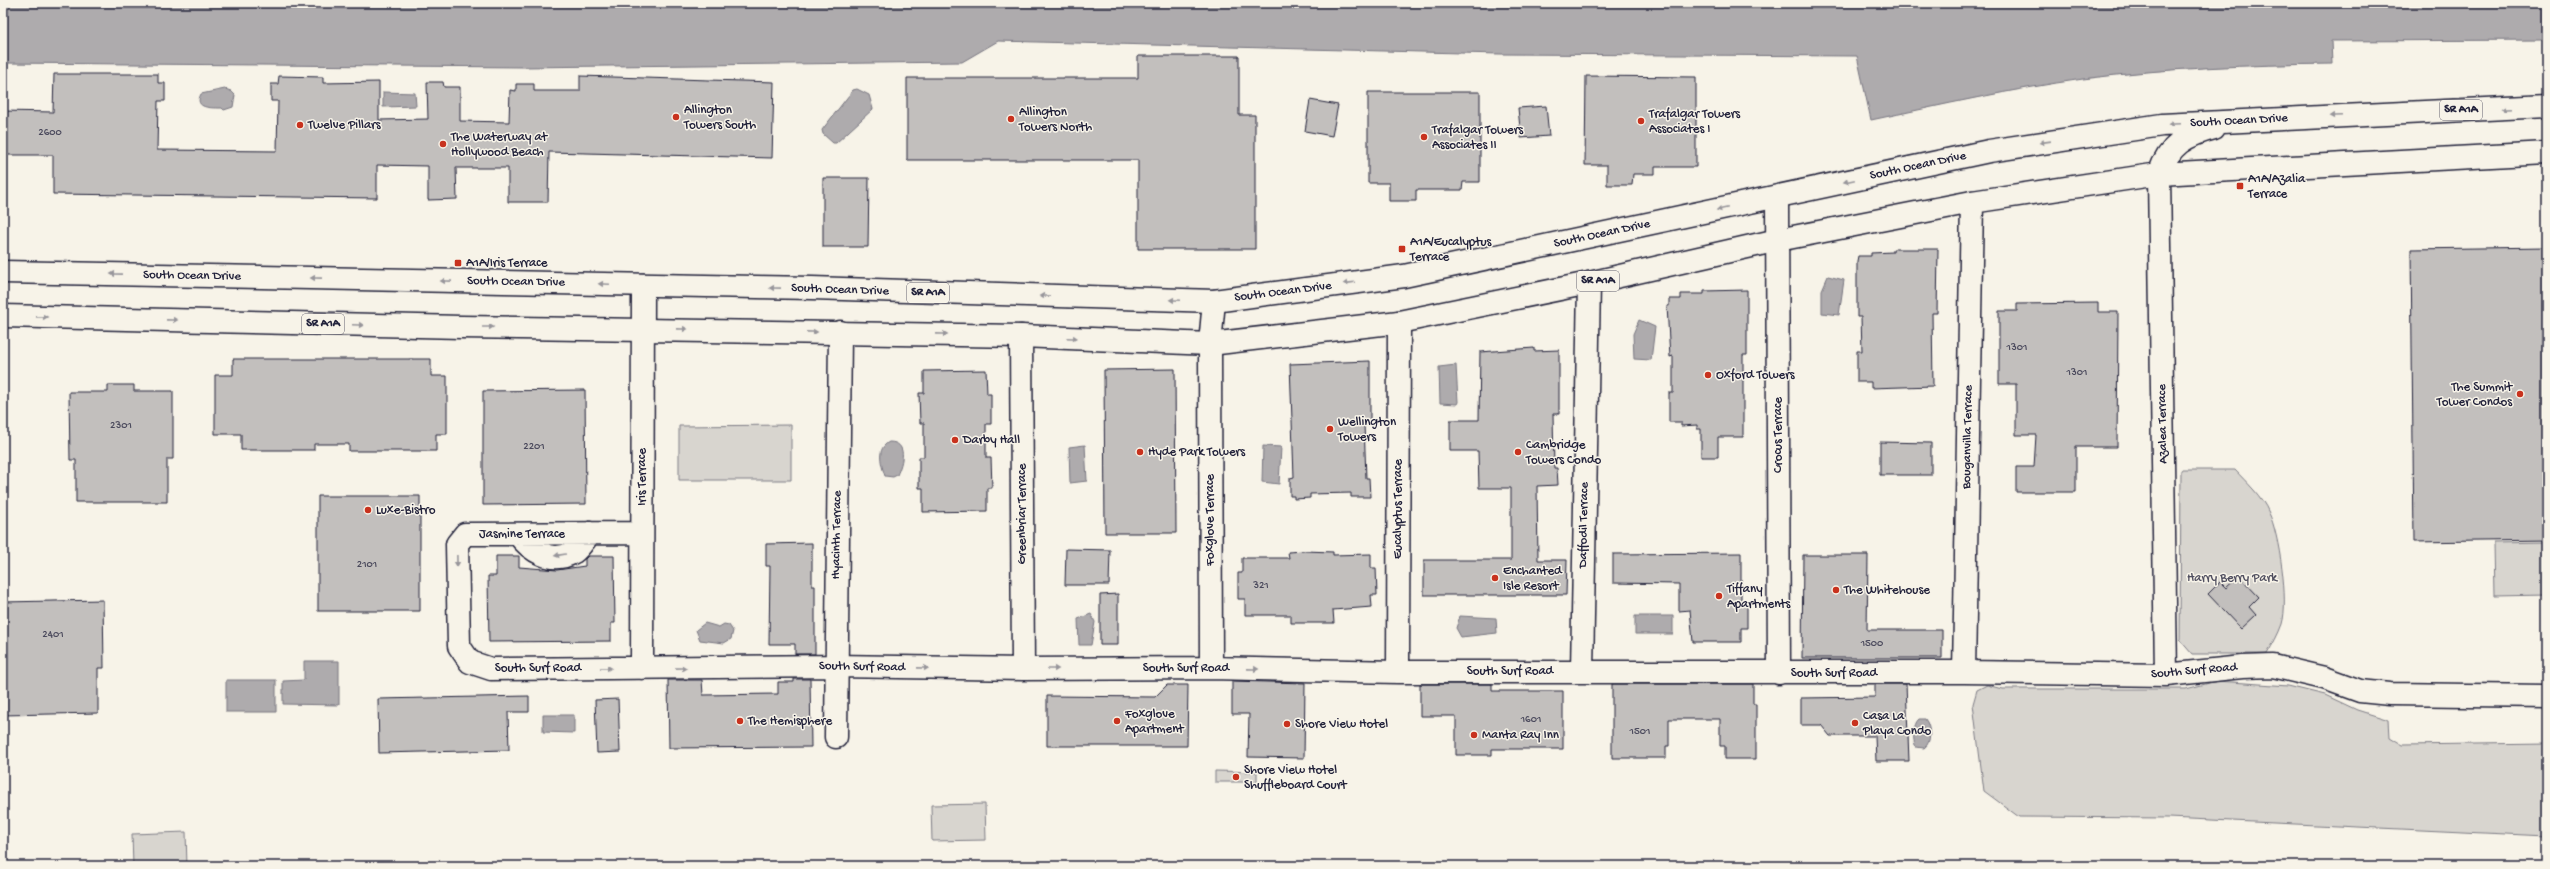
<svg xmlns="http://www.w3.org/2000/svg" width="2550" height="869" font-family="'Gochi Hand',sans-serif">
<style>
.green{fill:#d8d5cf;stroke:#7d7c85}
.water{fill:#aeabad;stroke:#76747f}
.building{fill:#c2bfbd;stroke:#22223b}
.lines{fill:none;stroke-linecap:round;stroke-linejoin:round}
.minor-casing{stroke:#22223b;stroke-width:25}
.major-casing{stroke:#22223b;stroke-width:25}
.minor{stroke:#f7f3e8;stroke-width:22}
.major{stroke:#f7f3e8;stroke-width:22}
.oneway{fill:#97959a}
.poi-dot{fill:#c8321e;stroke:#f7f3e8;stroke-width:1.5}
.labels{text-anchor:middle;dominant-baseline:central;stroke-width:3;stroke-linejoin:round;paint-order:stroke}
.number-label{font-size:11px;fill:#4a495c}
.shield{fill:#f7f3e8;stroke:#62616f;stroke-width:1}
.shield-label{font-size:12px;font-weight:bold;fill:#22223b}
.poi-label{font-size:13px;fill:#22223b;stroke:#f7f3e8;text-anchor:start}
.street-label{font-size:13px;fill:#22223b;stroke:#f7f3e8}
.park-label{font-size:13px;fill:#504f60;stroke:#f7f3e8}
</style>
<rect width="100%" height="100%" fill="#f7f3e8"/>
<filter id="ink" filterUnits="userSpaceOnUse"><feTurbulence type="fractalNoise" baseFrequency=".025" numOctaves="2"/><feDisplacementMap in="SourceGraphic" scale="8" xChannelSelector="R" yChannelSelector="G"/><feConvolveMatrix kernelMatrix="1 2 1 2 8 2 1 2 1" color-interpolation-filters="sRGB"/></filter>
<g filter="url(#ink)">
<path class="green" d="M791,425V480H679V426Z
M2181,470H2235C2247,483 2262,496 2269,513C2279,534 2289,601 2282,624C2278,635 2273,644 2267,654H2192L2180,640Z
M2547,542V595L2494,596L2493,543Z
M2217,681L2288,686L2325,695L2357,710L2389,720L2390,737L2403,745L2547,743V836L2169,818L2019,817L1984,791L1973,704L1977,690L1987,685L2002,689H2186Z
M1215,771L1257,772V782H1215Z
M985,804L986,840L932,841L931,805Z
M186,832L187,866H133L132,834Z"/>
<path class="water" d="M3,3H2547V40L2331,41L2332,64C2249,65 2166,68 2083,79C2012,89 1942,105 1871,120L1857,56L1499,54L998,41L962,62L523,67L3,63Z
M225,89L231,91L235,95L233,107L224,110L222,108C212,108 193,109 201,94Z
M857,89L869,95L873,109L836,143H833L823,134L822,130L853,90Z
M383,92L415,93L416,106L383,107Z
M1828,276L1844,280L1839,315L1822,313V290Z
M1639,320L1655,327L1651,360L1634,359L1633,334Z
M1456,365L1458,402L1457,404L1440,403L1439,367Z
M889,442C908,442 903,462 897,475L893,477L885,476C881,464 876,449 889,442Z
M1085,445L1087,481L1070,483L1069,447Z
M1263,446L1281,447L1279,484L1262,482Z
M1091,614L1095,622L1091,645H1079L1078,619Z
M1460,616L1496,618L1497,633L1461,637L1456,628Z
M1635,616H1673V634H1635Z
M705,623L719,627L724,624L729,625L733,631L731,639L724,643L700,640L696,630Z
M304,661H339V705L283,704V681L304,680Z
M226,680H276V712H226Z
M543,715H574V733L543,732Z
M1919,719H1925C1931,726 1932,743 1924,748L1916,747C1912,740 1913,724 1919,719Z"/>
<path class="building" d="M1138,56H1239V115H1255V249H1138V160H907V78H1138Z
M54,74H158V83H165V101H158L157,150L277,151L278,101H271V84H278L279,76L323,77V83L379,82V120L428,119L427,82H443L444,87H460V121L509,122L510,90L516,91V84H534V91H580V76L774,82L772,158L549,152L548,202H508V168H456L457,199L428,200V166L377,165V198L53,194V155H3V111L53,112Z
M1586,76L1696,77V167H1655V174H1633L1632,185H1607V165H1585Z
M1368,92H1480V182H1463L1462,190H1416V201H1389V183H1368Z
M1310,100L1338,105L1332,136L1305,131Z
M1546,106L1549,136L1521,138L1518,108Z
M823,178H869L868,247H823Z
M2547,247V540L2414,542L2411,249Z
M1893,249H1938L1937,313H1932L1933,386L1871,388V382H1857V351H1862L1861,317H1857V261L1858,256H1871V253L1893,252Z
M1747,290V355H1743V437H1718V457H1701V429H1697V425L1681,426V422H1669V393H1673V356L1670,357L1667,306H1669V299H1681V294H1704V291Z
M2098,303V312H2118L2117,447H2076V492H2016V467H2034L2036,435H2016V384H1999V311H2017V304Z
M1534,348V351L1559,350V414H1553L1554,468H1557L1558,485L1537,486L1538,560H1567L1566,595H1424V560H1511V488H1479L1478,451H1450V420H1479L1480,352Z
M233,359H431V376H447V434H436V451H349V444H314V450H241V434H215V375H233Z
M1370,361V424H1364L1366,478H1369L1370,497H1351V493L1310,494V498L1294,499V496H1290V478L1294,477L1290,364Z
M1175,369L1176,533H1105L1104,370Z
M986,370L987,394H991V424H986V458H991L992,488H987V511L923,512V488H919V457H924V423H920L919,393H924V371Z
M108,385H134V391H173V459H167V502H76V460H70L69,392H108Z
M585,390L586,504L483,505V391Z
M1880,442L1931,443V475H1880Z
M318,496H420V611H318Z
M812,543V586H815V654H795V644H769L770,566H766V544Z
M1066,549L1110,550L1109,585H1065Z
M1304,551L1333,552V555L1371,554V568H1376L1377,595H1371L1372,607L1333,610L1334,623H1291V615H1245V599H1238V573H1242V558H1289L1288,552Z
M1741,553V605H1747V628H1741V642H1693L1690,610L1679,611V584L1613,583V554Z
M1803,555H1868L1867,630H1942V658H1802Z
M496,556H519V567L557,570L585,566V559L588,556H614L615,623H611V641L489,642L488,576H496Z
M2239,576L2259,597L2249,607L2256,615L2241,629L2208,594L2220,582L2226,588Z
M1118,594V645H1100V595Z
M103,600L104,668H98V713L3,715V602Z
M794,679H810L811,747L669,748L668,680H702L703,695L778,694V682H794Z
M1232,681L1305,683L1304,758L1248,757L1249,714H1232Z
M1420,684H1492V691H1563V749H1492V755H1456V716H1420Z
M1612,684H1753V704H1756V759H1725V746H1720V719H1669V746H1666V758H1612Z
M1875,684H1906L1909,761H1876L1875,736H1830L1821,725H1801V698L1875,697Z
M1167,685H1188L1187,746H1047V696L1155,697Z
M529,696V712H508L509,750L379,753L378,699Z
M618,699L620,752L597,753L595,700Z"/>
<g class="lines">
<defs>
<path id="minor" d="M2159,174L2166,675
M1777,197L1779,673
M1021,336L1023,669
M642,533L465,534L457,544L459,646L470,662L491,669L836,666L1023,669L1211,668L1398,672H1964L2166,675L2242,667L2273,666L2324,678L2360,691L2390,694L2547,696
M518,534C530,551 552,565 574,552C580,548 585,539 590,533
M642,668L643,285
M1211,668L1210,344L1214,301
M1582,671L1589,283
M1398,672L1399,322
M1964,672L1972,202
M836,737L840,332"/>
<path id="major" d="M2159,174C2169,145 2186,135 2214,128
M3,272L812,288L1214,301L1404,276L1989,151L2162,125L2547,106
M3,316L461,327L1021,336L1210,344L1399,322L1589,283L1778,240L1972,202L2159,174L2547,153"/>
</defs>
<use href="#minor" class="minor-casing"/>
<use href="#major" class="major-casing"/>
<use href="#minor" class="minor"/>
<use href="#major" class="major"/>
</g>
<defs><path id="oneway-solid" d="M-6-.8H1V-3.2L6.5 0L1 3.2V.8H-6Z"/></defs>
<g class="oneway">
<use href="#oneway-solid" transform="translate(2508 108) rotate(177)"/>
<use href="#oneway-solid" transform="translate(2336 116) rotate(177)"/>
<use href="#oneway-solid" transform="translate(2174 124) rotate(177)"/>
<use href="#oneway-solid" transform="translate(2045 142) rotate(172)"/>
<use href="#oneway-solid" transform="translate(1849 181) rotate(168)"/>
<use href="#oneway-solid" transform="translate(1722 209) rotate(168)"/>
<use href="#oneway-solid" transform="translate(116 274) rotate(-179)"/>
<use href="#oneway-solid" transform="translate(316 278) rotate(-179)"/>
<use href="#oneway-solid" transform="translate(446 281) rotate(-179)"/>
<use href="#oneway-solid" transform="translate(1349 283) rotate(173)"/>
<use href="#oneway-solid" transform="translate(604 284) rotate(-178)"/>
<use href="#oneway-solid" transform="translate(775 288) rotate(-179)"/>
<use href="#oneway-solid" transform="translate(1045 296) rotate(-179)"/>
<use href="#oneway-solid" transform="translate(1175 300) rotate(-178)"/>
<use href="#oneway-solid" transform="translate(42 317) rotate(1)"/>
<use href="#oneway-solid" transform="translate(172 320) rotate(1)"/>
<use href="#oneway-solid" transform="translate(358 325) rotate(2)"/>
<use href="#oneway-solid" transform="translate(488 327)"/>
<use href="#oneway-solid" transform="translate(682 329) rotate(1)"/>
<use href="#oneway-solid" transform="translate(812 332) rotate(1)"/>
<use href="#oneway-solid" transform="translate(942 334) rotate(1)"/>
<use href="#oneway-solid" transform="translate(1072 338) rotate(3)"/>
<use href="#oneway-solid" transform="translate(560 555) rotate(171)"/>
<use href="#oneway-solid" transform="translate(457 561) rotate(89)"/>
<use href="#oneway-solid" transform="translate(606 668)"/>
<use href="#oneway-solid" transform="translate(681 668) rotate(-1)"/>
<use href="#oneway-solid" transform="translate(923 668) rotate(1)"/>
<use href="#oneway-solid" transform="translate(1053 669)"/>
<use href="#oneway-solid" transform="translate(1253 669) rotate(1)"/>
</g>
</g>
<g class="poi-dot">
<circle cx="676" cy="117" r="4"/>
<circle cx="1011" cy="119" r="4"/>
<circle cx="1641" cy="121" r="4"/>
<circle cx="300" cy="125" r="4"/>
<circle cx="1424" cy="137" r="4"/>
<circle cx="443" cy="144" r="4"/>
<rect x="2236" y="182" width="8" height="8" rx="2"/>
<rect x="1398" y="245" width="8" height="8" rx="2"/>
<rect x="454" y="259" width="8" height="8" rx="2"/>
<circle cx="1708" cy="375" r="4"/>
<circle cx="2520" cy="394" r="4"/>
<circle cx="1330" cy="429" r="4"/>
<circle cx="955" cy="440" r="4"/>
<circle cx="1140" cy="452" r="4"/>
<circle cx="1518" cy="452" r="4"/>
<circle cx="368" cy="510" r="4"/>
<circle cx="1495" cy="578" r="4"/>
<circle cx="1836" cy="590" r="4"/>
<circle cx="1719" cy="596" r="4"/>
<circle cx="740" cy="721" r="4"/>
<circle cx="1117" cy="721" r="4"/>
<circle cx="1855" cy="723" r="4"/>
<circle cx="1287" cy="724" r="4"/>
<circle cx="1474" cy="735" r="4"/>
<circle cx="1236" cy="777" r="4"/>
</g>
<g class="labels">
<g class="number-label">
<text x="50" y="133">2600</text>
<text x="2017" y="348">1301</text>
<text x="2077" y="373">1301</text>
<text x="121" y="426">2301</text>
<text x="534" y="447">2201</text>
<text x="367" y="565">2101</text>
<text x="1261" y="586">321</text>
<text x="53" y="635">2401</text>
<text x="1872" y="644">1500</text>
<text x="1531" y="720">1601</text>
<text x="1640" y="732">1501</text>
</g>
<g class="shield">
<rect x="2440" y="100" width="42" height="20" rx="3"/>
<rect x="1577" y="271" width="42" height="20" rx="3"/>
<rect x="907" y="283" width="42" height="20" rx="3"/>
<rect x="302" y="314" width="42" height="20" rx="3"/>
</g>
<g class="shield-label">
<text x="2461" y="110">SR A1A</text>
<text x="1598" y="281">SR A1A</text>
<text x="928" y="293">SR A1A</text>
<text x="323" y="324">SR A1A</text>
</g>
<g class="poi-label">
<text x="684" y="110">Allington<tspan x="684" dy="15">Towers South</tspan></text>
<text x="1019" y="112">Allington<tspan x="1019" dy="15">Towers North</tspan></text>
<text x="1649" y="114">Trafalgar Towers<tspan x="1649" dy="15">Associates I</tspan></text>
<text x="308" y="125">Twelve Pillars</text>
<text x="1432" y="130">Trafalgar Towers<tspan x="1432" dy="15">Associates II</tspan></text>
<text x="451" y="137">The Waterway at<tspan x="451" dy="15">Hollywood Beach</tspan></text>
<text x="2248" y="179">A1A/Azalia<tspan x="2248" dy="15">Terrace</tspan></text>
<text x="1410" y="242">A1A/Eucalyptus<tspan x="1410" dy="15">Terrace</tspan></text>
<text x="466" y="263">A1A/Iris Terrace</text>
<text x="1716" y="375">Oxford Towers</text>
<text x="2512" y="387" text-anchor="end">The Summit<tspan x="2512" dy="15">Tower Condos</tspan></text>
<text x="1338" y="422">Wellington<tspan x="1338" dy="15">Towers</tspan></text>
<text x="963" y="440">Darby Hall</text>
<text x="1526" y="445">Cambridge<tspan x="1526" dy="15">Towers Condo</tspan></text>
<text x="1148" y="452">Hyde Park Towers</text>
<text x="376" y="510">Luxe-Bistro</text>
<text x="1503" y="571">Enchanted<tspan x="1503" dy="15">Isle Resort</tspan></text>
<text x="1727" y="589">Tiffany<tspan x="1727" dy="15">Apartments</tspan></text>
<text x="1844" y="590">The Whitehouse</text>
<text x="1125" y="714">Foxglove<tspan x="1125" dy="15">Apartment</tspan></text>
<text x="1863" y="716">Casa La<tspan x="1863" dy="15">Playa Condo</tspan></text>
<text x="748" y="721">The Hemisphere</text>
<text x="1295" y="724">Shore View Hotel</text>
<text x="1482" y="735">Manta Ray Inn</text>
<text x="1244" y="770">Shore View Hotel<tspan x="1244" dy="15">Shuffleboard Court</tspan></text>
</g>
<g class="street-label">
<text transform="translate(2239 121) rotate(-3)">South Ocean Drive</text>
<text transform="translate(1918 166) rotate(-12)">South Ocean Drive</text>
<text transform="translate(1602 234) rotate(-12)">South Ocean Drive</text>
<text transform="translate(192 276) rotate(1)">South Ocean Drive</text>
<text transform="translate(516 282) rotate(1)">South Ocean Drive</text>
<text transform="translate(840 290) rotate(2)">South Ocean Drive</text>
<text transform="translate(1283 292) rotate(-7)">South Ocean Drive</text>
<text transform="translate(2163 424) rotate(-91)">Azalea Terrace</text>
<text transform="translate(1778 435) rotate(-90)">Crocus Terrace</text>
<text transform="translate(1968 437) rotate(-89)">Bouganvilla Terrace</text>
<text transform="translate(642 477) rotate(-90)">Iris Terrace</text>
<text transform="translate(1398 509) rotate(-90)">Eucalyptus Terrace</text>
<text transform="translate(1022 514) rotate(-90)">Greenbriar Terrace</text>
<text transform="translate(1210 520) rotate(-90)">Foxglove Terrace</text>
<text transform="translate(1584 525) rotate(-89)">Daffodil Terrace</text>
<text x="522" y="534">Jasmine Terrace</text>
<text transform="translate(837 535) rotate(-89)">Hyacinth Terrace</text>
<text transform="translate(862 667) rotate(1)">South Surf Road</text>
<text x="538" y="668">South Surf Road</text>
<text x="1186" y="668">South Surf Road</text>
<text x="1510" y="671">South Surf Road</text>
<text transform="translate(2194 671) rotate(-5)">South Surf Road</text>
<text x="1834" y="673">South Surf Road</text>
</g>
<g class="park-label">
<text x="2232" y="578">Harry Berry Park</text>
</g>
</g>
<rect width="2550" height="869" fill="none" stroke="#f7f3e8" stroke-width="16"/>
<rect x="8" y="8" width="2534" height="853" fill="none" stroke="#22223b" stroke-width="1.5" filter="url(#ink)"/>
</svg>
